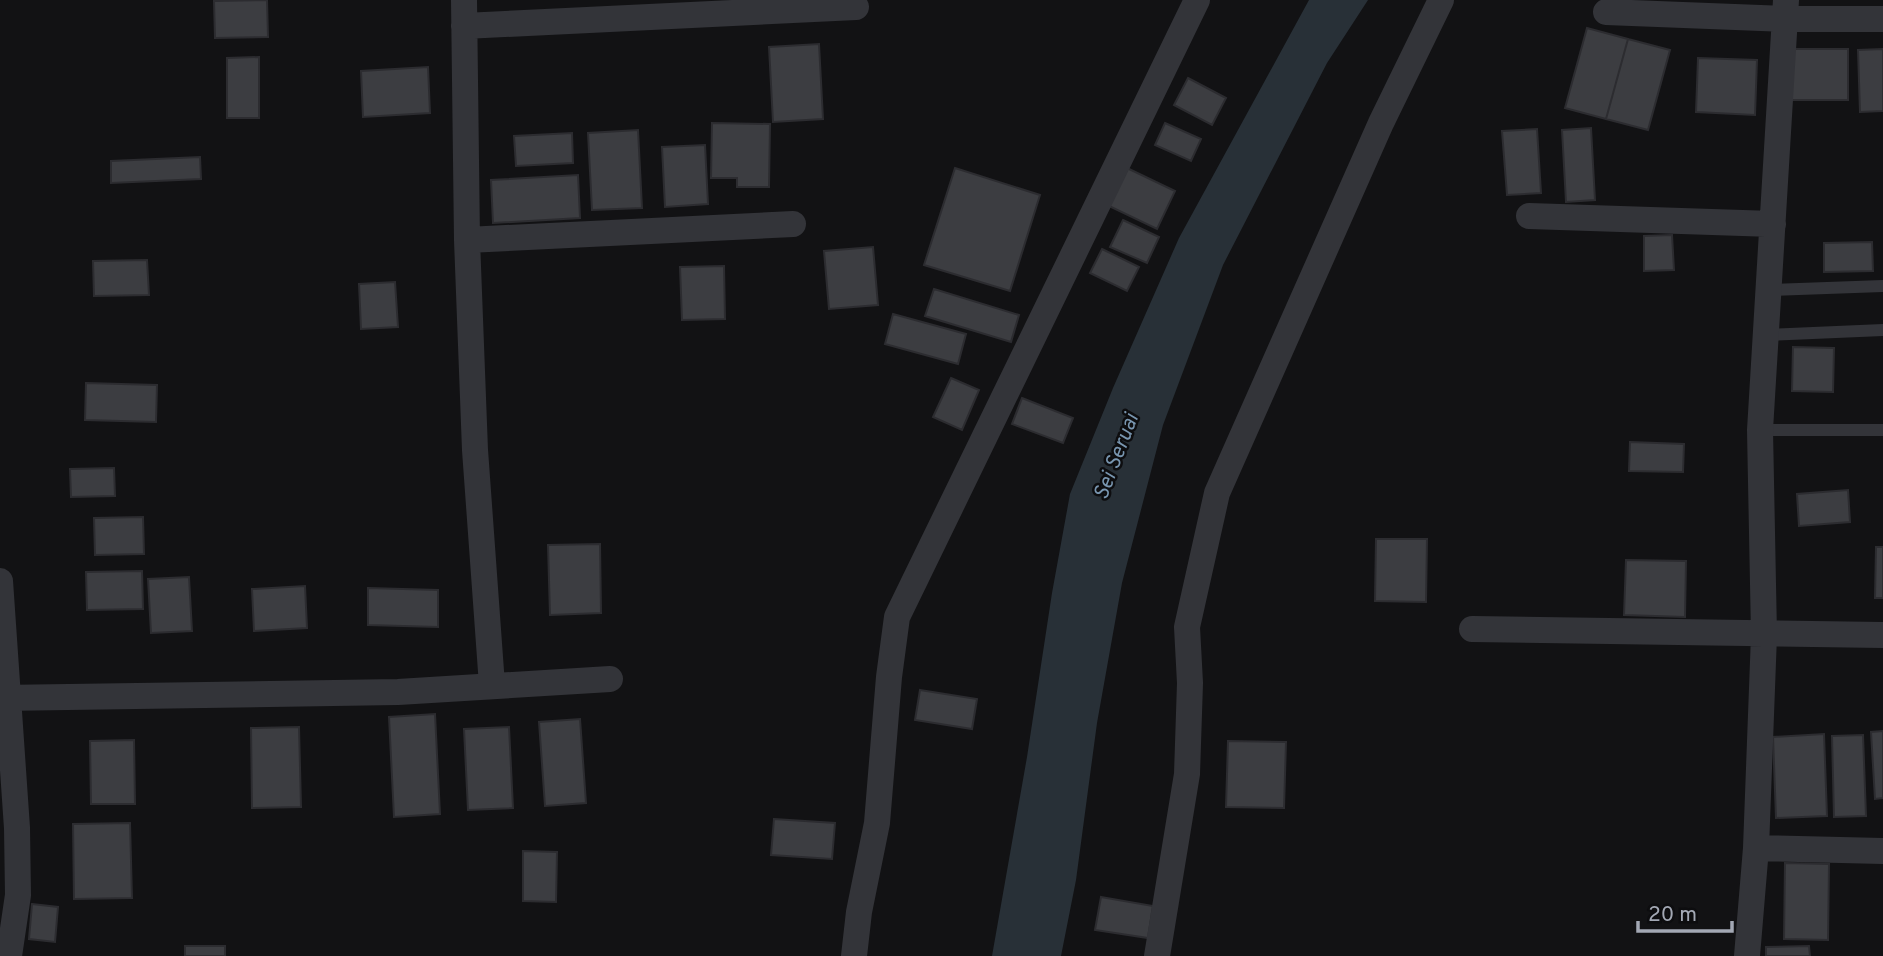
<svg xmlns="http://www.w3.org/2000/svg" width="1883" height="956" font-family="Overpass,sans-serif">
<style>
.water{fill:#283037}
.building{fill:#3c3d41;stroke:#2c2c30;stroke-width:2}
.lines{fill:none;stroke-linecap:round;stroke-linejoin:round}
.service{stroke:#333439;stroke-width:12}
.minor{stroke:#333439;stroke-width:26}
.labels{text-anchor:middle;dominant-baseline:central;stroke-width:5;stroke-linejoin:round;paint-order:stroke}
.water-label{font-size:21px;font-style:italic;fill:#7996b0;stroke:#0d0d0f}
</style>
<rect width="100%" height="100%" fill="#121214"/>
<path class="water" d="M1309,0H1368L1327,63L1223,265L1163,425L1122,583L1097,723L1076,880L1061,956H992L1027,757L1052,593L1070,494L1113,388L1179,238Z"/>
<path class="building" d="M267,0L268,37L215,38L214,1Z
M1587,28L1628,39L1606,119L1565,108Z
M1628,39L1670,50L1648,130L1606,119Z
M819,44L823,119L773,122L769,47Z
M1792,49H1848V100H1792Z
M1883,49V111L1860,112L1858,50Z
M259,57V118H227V58Z
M1698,58L1757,60L1755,115L1696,112Z
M428,67L430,113L363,117L361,71Z
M1188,78L1226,98L1212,125L1174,105Z
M712,123L770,124L769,187H737V178H711Z
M1165,123L1201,139L1191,161L1155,145Z
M1591,128L1595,200L1566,202L1562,130Z
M1537,129L1541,193L1507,195L1502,131Z
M638,130L642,208L592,210L588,133Z
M572,133L573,163L516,166L514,136Z
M705,145L708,204L665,207L662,147Z
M200,157L201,179L111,183V161Z
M955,168L1040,195L1010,291L924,265Z
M1127,168L1175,191L1157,229L1109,206Z
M578,175L580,218L493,223L491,180Z
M1123,220L1159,237L1147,263L1110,247Z
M1672,235L1674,270L1644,271V236Z
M1872,242L1873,271L1824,272V243Z
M873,247L878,305L829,309L824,251Z
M1102,249L1139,267L1127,291L1090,273Z
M147,260L149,295L94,296L93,261Z
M724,266L725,319L682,320L680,267Z
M395,282L398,327L361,329L359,284Z
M934,289L1019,315L1011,342L925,316Z
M893,314L966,334L958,364L885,344Z
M1793,347L1834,348L1833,392L1792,391Z
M951,378L979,390L962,430L933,417Z
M86,383L157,385L156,422L85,420Z
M1022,398L1073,418L1063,443L1012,424Z
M1630,442L1684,444L1683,472L1629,471Z
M114,468L115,496L71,497L70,469Z
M1848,490L1850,522L1799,526L1797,494Z
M143,517L144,554L95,555L94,518Z
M1376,539H1427L1426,602L1375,601Z
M600,544L601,613L550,615L548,545Z
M1876,547H1883V598H1875Z
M1626,560L1686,561L1685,617L1624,615Z
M142,571L143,609L87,610L86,572Z
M189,577L192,631L151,633L148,579Z
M305,586L307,628L254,631L252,589Z
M368,588L438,590V627L368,625Z
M920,690L977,699L972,729L915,720Z
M435,714L440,814L394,817L389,717Z
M580,719L586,803L545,806L539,722Z
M299,727L301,807L252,808L251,728Z
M509,727L513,808L468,810L464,729Z
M1883,731V798L1875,799L1871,732Z
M1824,734L1827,816L1776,818L1773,737Z
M1863,735L1866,816L1834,817L1832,736Z
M134,740L135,804H91L90,741Z
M1228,741L1286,742L1284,808L1226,807Z
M774,819L835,823L832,859L771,855Z
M130,823L132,898L74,899L73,824Z
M523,851L557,852L556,902L523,901Z
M1785,863L1829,864L1828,940L1784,939Z
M1101,897L1153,906L1148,938L1095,930Z
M32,904L58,907L55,942L29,939Z
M185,946H225V956H185Z
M1809,946L1810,956H1766V947Z"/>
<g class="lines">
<path class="service" d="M1769,290L1883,286
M1766,335L1883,330
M1760,430H1883"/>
<path class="minor" d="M464,0L467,240L475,450L492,685
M1606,12L1785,19H1883
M464,26L856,7
M1529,216L1773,224
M467,240L793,224
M0,581L17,828L18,895L9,956
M1472,629L1883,635
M0,698L398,692L610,679
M1756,848L1883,851
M854,956L859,912L877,823L889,677L897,617L1197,0
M1157,956L1187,774L1190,683L1187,627L1217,493L1381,123L1441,0
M1747,956L1756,848L1764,635L1760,430L1786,0"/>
</g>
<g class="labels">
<g class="water-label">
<text transform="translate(1117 457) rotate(-69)">Sei Seruai</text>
</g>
</g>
<path d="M1638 921v10h94v-10" fill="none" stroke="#a3a8b4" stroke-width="3.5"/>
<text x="1648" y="921" font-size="21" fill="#a3a8b4" stroke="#0d0d0f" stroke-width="5" paint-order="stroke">20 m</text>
</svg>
